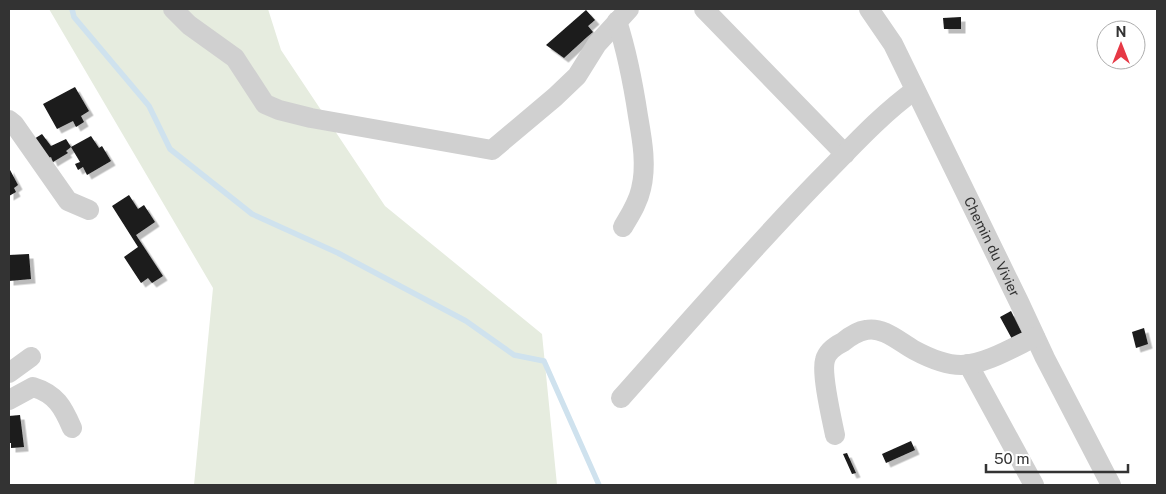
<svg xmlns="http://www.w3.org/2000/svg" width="1166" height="494" font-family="'Public Sans',sans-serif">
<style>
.green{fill:#e6ecdf}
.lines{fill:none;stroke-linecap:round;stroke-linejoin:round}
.stream{stroke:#cfe2ee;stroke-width:5.5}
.building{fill:#1a1a1a;filter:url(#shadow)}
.minor{stroke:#d0d0d0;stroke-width:20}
.labels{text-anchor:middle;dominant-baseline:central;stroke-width:5;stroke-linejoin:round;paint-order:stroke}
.street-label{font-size:14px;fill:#333;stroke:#fff}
</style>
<defs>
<filter id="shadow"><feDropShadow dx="4.5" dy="4.5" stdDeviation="0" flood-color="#0004"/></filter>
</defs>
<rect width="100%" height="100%" fill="#fff"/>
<path class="green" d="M49,9H268L281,50L385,206L542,334L557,485H194L213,288Z"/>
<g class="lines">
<path class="stream" d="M72,9L74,17L149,106L170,149L252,214L338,253L466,321L514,355L544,361L599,485"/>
</g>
<path class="building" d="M586,10L595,20L588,26L593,32L587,37L564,58L546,45Z
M961,17V29H944L943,18Z
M75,87L89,111L81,116L84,122L76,127L73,121L57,129L43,104Z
M42,134L51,146L66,139L71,147L66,151L68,153L53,162L51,157L46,159L34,139Z
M91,136L99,148L102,146L111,161L87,175L83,167L78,170L75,164L80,162L71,147Z
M9,168L18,185L14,188L16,192L9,196Z
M129,195L138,209L144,205L155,222L136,235L163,276L152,283L148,278L141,283L124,257L138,247L112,206Z
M29,254L31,279L9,281V255Z
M1011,311L1023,335L1012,339L1000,317Z
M1144,328L1148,344L1136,348L1132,332Z
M20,415L24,447L11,448V443H9V416Z
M911,441L915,450L886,463L882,454Z
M847,453L856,473L852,474L843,454Z"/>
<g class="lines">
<g class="minor">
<path d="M173,9L189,25L235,58L265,104L279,110L311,118L492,150L555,97L577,76L597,44L629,9"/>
<path d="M704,9L845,154"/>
<path id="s1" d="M869,9L893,44L1019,302L1045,358L1111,485"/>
<path d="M617,21C627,52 633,83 638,116C642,139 647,165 641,189C638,203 630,215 623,227"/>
<path d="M9,120L14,124L68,201L89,210"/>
<path d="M968,364L1034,485"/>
<path d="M9,373L31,357"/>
<path d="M621,398C686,325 750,251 818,181C850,149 879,116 915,90"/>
<path d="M9,400L33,387C56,394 63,407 72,428"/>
<path d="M835,435C832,420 821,374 825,360C827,352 835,346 843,342C849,337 859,331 866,330C883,326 901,343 914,350C927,357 946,365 961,365C984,365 1014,347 1035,337"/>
</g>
</g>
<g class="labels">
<g class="street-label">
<text stroke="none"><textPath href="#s1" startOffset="268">Chemin du Vivier</textPath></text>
</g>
</g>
<rect width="1166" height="494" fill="none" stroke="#333333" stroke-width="20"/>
<g transform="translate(1121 45)"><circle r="24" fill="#ffffff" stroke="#adadad"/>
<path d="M0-4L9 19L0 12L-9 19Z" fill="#e63946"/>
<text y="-8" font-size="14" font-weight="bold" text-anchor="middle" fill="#333333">N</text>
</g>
<path d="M986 464v8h142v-8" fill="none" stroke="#333333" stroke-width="2.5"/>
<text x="994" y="464" font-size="15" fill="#333333" stroke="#ffffff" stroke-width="4" paint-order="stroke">50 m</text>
</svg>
